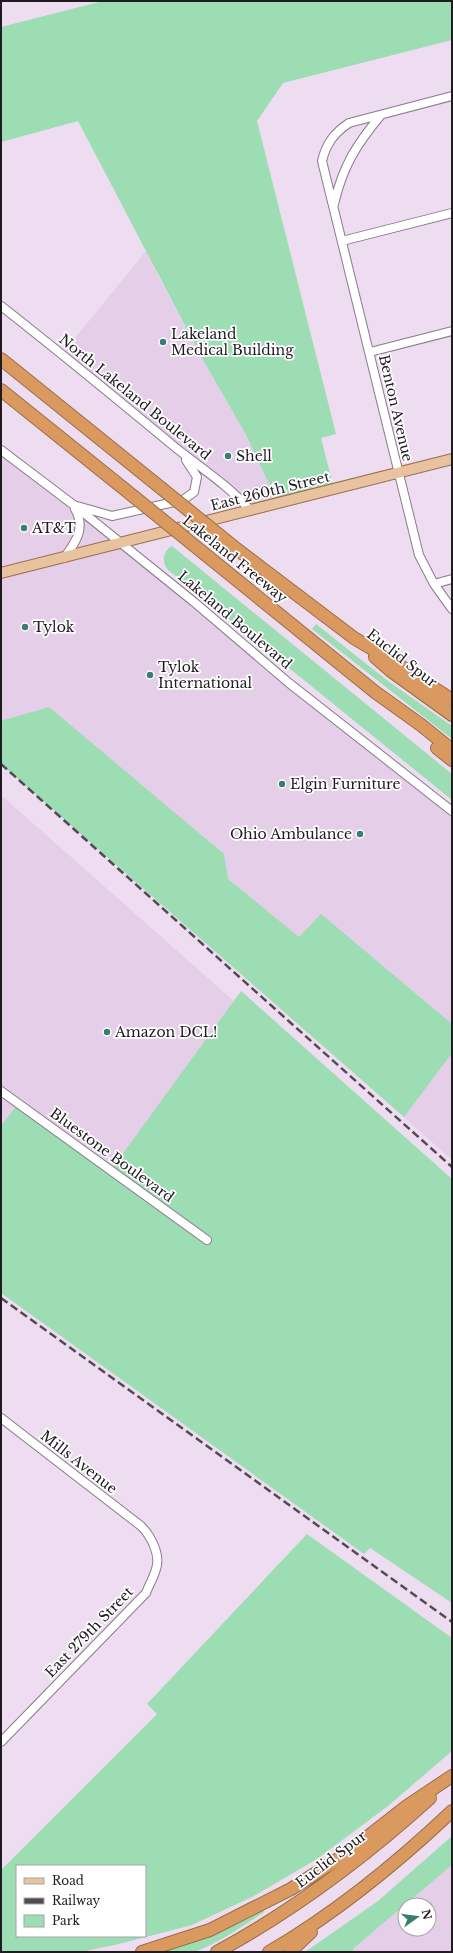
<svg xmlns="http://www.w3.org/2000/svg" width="453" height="1953" font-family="'Libre Baskerville',serif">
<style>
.built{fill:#e4cee8}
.green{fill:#9cddb4;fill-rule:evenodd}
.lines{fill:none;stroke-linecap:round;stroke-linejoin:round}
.minor-casing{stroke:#897a8c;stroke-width:10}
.major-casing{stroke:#996d49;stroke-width:12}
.highway-casing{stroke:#996d49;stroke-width:14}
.minor{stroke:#fff;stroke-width:8}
.major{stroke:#e9c29f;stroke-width:10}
.highway{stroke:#da995f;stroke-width:12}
.rail{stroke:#534a54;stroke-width:2.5;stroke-dasharray:8 4;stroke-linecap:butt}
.highway-bridge-casing{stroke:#996d49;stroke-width:14;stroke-linecap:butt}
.highway-bridge{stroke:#da995f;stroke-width:12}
.poi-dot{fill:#397e72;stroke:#fff;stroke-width:1.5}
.labels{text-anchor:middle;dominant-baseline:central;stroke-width:3.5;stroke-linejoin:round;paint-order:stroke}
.poi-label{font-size:14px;fill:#201a21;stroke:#fff;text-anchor:start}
.street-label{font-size:14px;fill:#201a21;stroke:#fff}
</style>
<rect width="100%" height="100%" fill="#eeddf1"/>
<path class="built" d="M147,250L154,268L202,358L245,433L278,503L258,508L203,470L62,354Z
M1,450L452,811V1160L1,758Z
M1,795L452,1194L1,1251Z
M452,1865V1952H353L354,1948L405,1905V1929H429V1905H405Z"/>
<path class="green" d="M103,1H452V40L283,83L257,121L336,434L321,438L334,489L278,503L245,433L202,358L78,121L1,142V27Z
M172,546L452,774V800L168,570C161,562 163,551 172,546Z
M316,624L388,681L452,726V739L312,629Z
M49,707L224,854L228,879L299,937L321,914L452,1024V1053L404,1117L1,764V721Z
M241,991L452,1179V1603L370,1548L364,1554L1,1293V1126L18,1104L111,1170Z
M307,1534L452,1638V1751L388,1806L317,1859L254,1896L192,1925L119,1944L81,1952H1V1870L157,1714L147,1704ZM17,1866H145V1936H17Z
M452,1836V1865L354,1948L353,1952H305L378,1901Z
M262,1909L264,1912C245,1925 215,1945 194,1952C182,1953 166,1952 154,1952Z"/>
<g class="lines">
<defs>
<path id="minor" d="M452,96L349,123C334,133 326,144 322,161L419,555L434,584L452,609
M334,204C343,166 356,145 381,115
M342,241L452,213
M1,306C60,352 118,400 176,448C201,468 229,486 250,510
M370,352L452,331
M1,450L75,506L194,602L289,683L452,811
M77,506L112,516L183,500L194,492L197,477L186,460
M64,558C76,542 86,528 75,509
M434,584L452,579
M1,1091L207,1240
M1,1418L141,1526C151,1536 161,1555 156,1569C154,1577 149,1585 146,1593L1,1742"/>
<path id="major" d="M1,573L452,459"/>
<path id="highway" d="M1,359L161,488
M1,390L133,496
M234,547L354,638L396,663L452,700
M206,555L375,692L421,725L452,750
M375,657L391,671L452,715
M437,748L452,760
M142,1952L210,1930L291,1889L343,1856L407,1806L452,1776
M217,1952C294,1910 365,1857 430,1798
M269,1952C336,1913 396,1864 452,1811
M290,1952L311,1932"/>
</defs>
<use href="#minor" class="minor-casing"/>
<use href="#major" class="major-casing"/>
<use href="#highway" class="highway-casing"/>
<use href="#minor" class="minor"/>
<use href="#major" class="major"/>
<use href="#highway" class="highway"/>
<path class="rail" d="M1,764L452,1167
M1,1298L452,1622"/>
<defs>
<path id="highway-bridge" d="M161,488L234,547
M133,496L206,555"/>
</defs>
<use href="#highway-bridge" class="highway-bridge-casing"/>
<use href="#highway-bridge" class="highway-bridge"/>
</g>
<g class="poi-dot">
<circle cx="163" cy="342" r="4"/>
<circle cx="228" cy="456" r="4"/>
<circle cx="24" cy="528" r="4"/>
<circle cx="25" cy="627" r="4"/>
<circle cx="150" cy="675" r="4"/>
<circle cx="282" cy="784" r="4"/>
<circle cx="360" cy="834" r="4"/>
<circle cx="107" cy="1032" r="4"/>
</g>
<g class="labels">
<g class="poi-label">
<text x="171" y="334">Lakeland<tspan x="171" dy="16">Medical Building</tspan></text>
<text x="236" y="456">Shell</text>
<text x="32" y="528">AT&amp;T</text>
<text x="33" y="627">Tylok</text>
<text x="158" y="667">Tylok<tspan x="158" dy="16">International</tspan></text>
<text x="290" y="784">Elgin Furniture</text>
<text x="352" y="834" text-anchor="end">Ohio Ambulance</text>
<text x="115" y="1032">Amazon DCL!</text>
</g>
<g class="street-label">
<text transform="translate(135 397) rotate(39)">North Lakeland Boulevard</text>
<text transform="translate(396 408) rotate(77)">Benton Avenue</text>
<text transform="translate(270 491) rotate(-14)">East 260th Street</text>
<text transform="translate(235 559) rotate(39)">Lakeland Freeway</text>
<text transform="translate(235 620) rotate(40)">Lakeland Boulevard</text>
<text transform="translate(402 658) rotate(38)">Euclid Spur</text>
<text transform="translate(112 1155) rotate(36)">Bluestone Boulevard</text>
<text transform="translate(79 1462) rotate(38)">Mills Avenue</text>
<text transform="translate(89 1632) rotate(-46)">East 279th Street</text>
<text transform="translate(331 1859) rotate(-37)">Euclid Spur</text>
</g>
</g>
<rect width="453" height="1953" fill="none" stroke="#201a21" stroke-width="4"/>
<rect x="16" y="1865" width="130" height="72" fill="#ffffff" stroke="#a6a3a6"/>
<rect x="24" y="1878" width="20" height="6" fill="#e9c29f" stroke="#a6a3a6"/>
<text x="52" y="1885" font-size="12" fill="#201a21">Road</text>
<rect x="24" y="1898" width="20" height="6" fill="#534a54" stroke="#a6a3a6"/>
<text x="52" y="1905" font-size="12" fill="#201a21">Railway</text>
<rect x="24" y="1915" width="20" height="12" fill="#9cddb4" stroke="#a6a3a6"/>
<text x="52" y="1925" font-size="12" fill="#201a21">Park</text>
<g transform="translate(417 1917) rotate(76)"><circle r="19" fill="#ffffff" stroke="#a6a3a6"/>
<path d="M0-3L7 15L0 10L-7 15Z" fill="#397e72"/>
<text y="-6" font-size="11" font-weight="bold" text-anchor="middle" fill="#201a21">N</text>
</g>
</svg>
